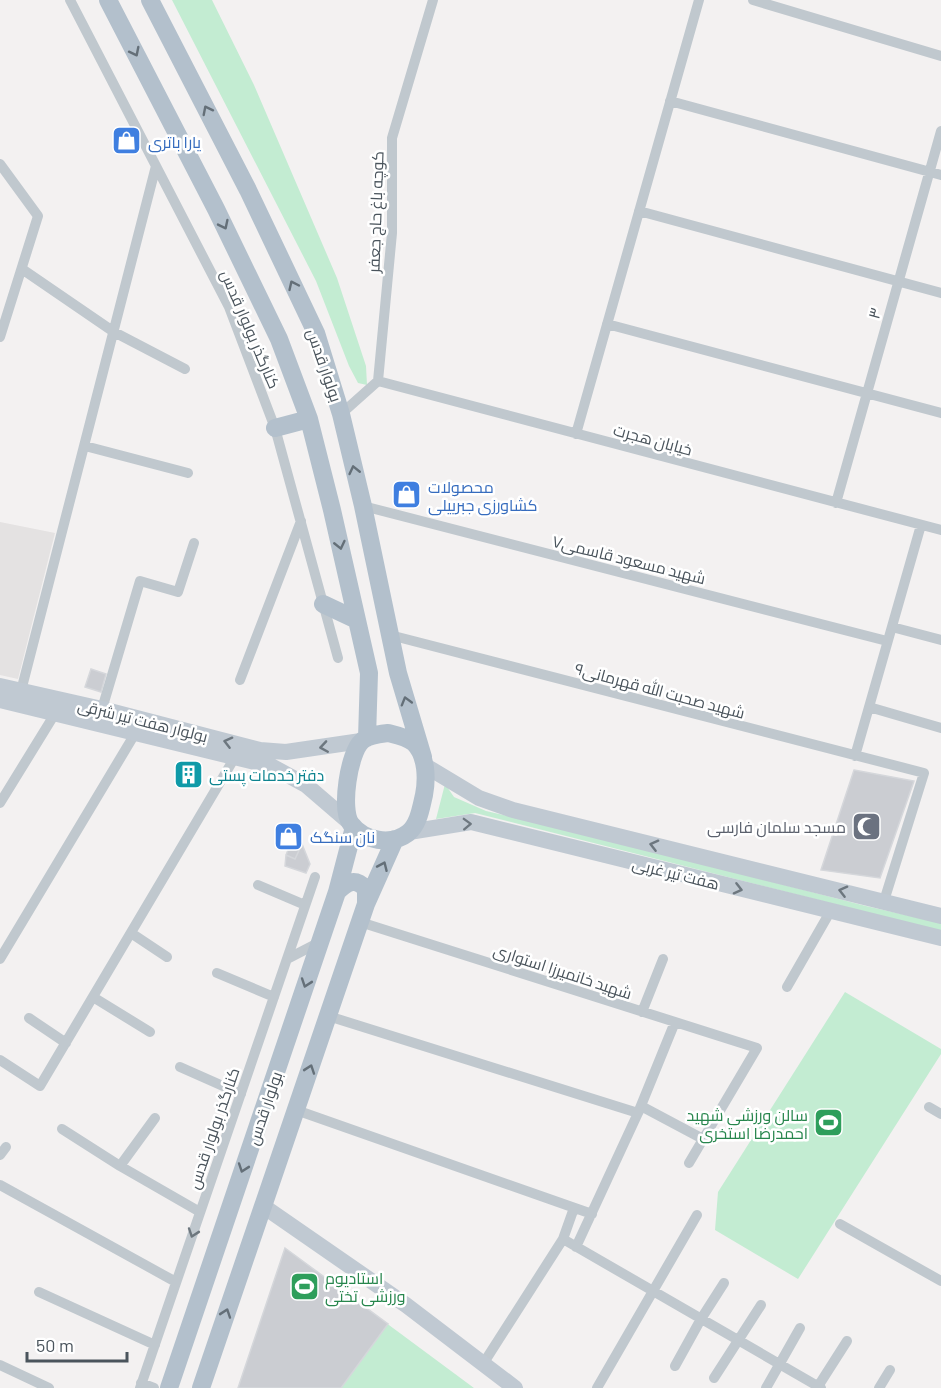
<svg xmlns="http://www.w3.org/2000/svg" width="941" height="1388" font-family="Barlow,Cairo,sans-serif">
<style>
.education{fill:#e4e2e2}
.green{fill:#c3ecd2}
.building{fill:#cbcdd2;stroke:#d5d7db;stroke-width:1.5}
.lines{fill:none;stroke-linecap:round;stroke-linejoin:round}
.minor{stroke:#c0c8ce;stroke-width:10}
.secondary{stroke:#c0c9d2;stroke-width:16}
.primary{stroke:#b3c0cc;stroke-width:18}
.oneway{stroke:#646f78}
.oneway2{stroke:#6d777f}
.oneway3{stroke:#6d777e}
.labels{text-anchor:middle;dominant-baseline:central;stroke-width:5;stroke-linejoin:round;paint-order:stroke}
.shop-label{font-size:16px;fill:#366cbe;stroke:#fff;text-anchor:start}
.street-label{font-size:16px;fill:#4a545c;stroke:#fff}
.culture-label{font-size:16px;fill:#0d838f;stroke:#fff;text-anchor:start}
.worship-label{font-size:16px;fill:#5b616d;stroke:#fff;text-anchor:end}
.leisure-label{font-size:16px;fill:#27864d;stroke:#fff;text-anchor:end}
</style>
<rect width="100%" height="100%" fill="#f3f1f1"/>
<path class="education" d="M0,522L55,533L18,679L0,675Z"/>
<path class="green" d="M172,0H212L254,85L337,278L366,366L367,385L358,383L349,366L316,281Z
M445,784L454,797L486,811L582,833L866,906L941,923V931L475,813L436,819Z
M845,992L941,1049V1054L798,1279L715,1230L718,1192Z
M285,1248L474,1388H238Z"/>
<path class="building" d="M91,669L106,674L101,692L85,687Z
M185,763L200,768L191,785L177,780Z
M854,770L914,781L880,878L821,870Z
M290,824L295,832L290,845L283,841Z
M295,832L302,844L295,859L286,855Z
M302,844L310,864L306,873L285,866L286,855L295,859Z
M285,1248L388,1324L341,1388H238Z"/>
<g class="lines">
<path class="minor" d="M70,0L229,307L275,428L338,658
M753,0L941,56
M670,101L941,175
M0,164L38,216L0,337
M639,211L941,293
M22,269L114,332L185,369
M607,324L941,413
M378,381L941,530
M341,414L378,381L392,233V138L433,0
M576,434L699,0
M85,446L188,473
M836,503L941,131
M363,506L887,641
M892,627L941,640
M390,635L924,773L884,901
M240,680L301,521
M21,691L156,166
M869,707L941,728
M102,709L140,581L178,592L194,543
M855,756L921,525
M0,803L56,712
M258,885L305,905
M360,922L757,1048L689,1163
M131,933L167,957
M0,959L136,732
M287,959L320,942
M217,973L274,997
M787,987L830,912
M93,997L150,1032
M642,1012L663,959
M328,1016L638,1113
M29,1018L66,1043
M0,1060L40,1086L235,757
M180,1067L241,1094
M641,1106L703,1139
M929,1107L941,1114
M296,1110L592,1214
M62,1129L120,1166L200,1212
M0,1155L6,1147
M120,1166L155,1118
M0,1185L176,1282
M840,1224L941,1281
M563,1239L821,1388
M576,1247L638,1113L675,1022
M39,1292L155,1345
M483,1364L563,1239L574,1208
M0,1365L49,1388
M675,1366L701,1319L724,1283
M714,1378L761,1305
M141,1383L154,1388
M140,1388L315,877
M597,1388L697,1215
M766,1388L800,1328
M817,1388L847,1341
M879,1388L890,1370"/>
<path class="secondary" d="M0,686L102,709L260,750L286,752L361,741
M0,700L271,766L306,785L349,822
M424,765L479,798L513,810L941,916
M409,832L471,822L941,938
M263,1206L406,1305L515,1388"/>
<path class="primary" d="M108,0L216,209L279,339L309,419L332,510L369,673L367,738
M150,0L248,190L316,333L341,414L363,506L398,673L423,757
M275,428L309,419
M323,604L357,620
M388,733C396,735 407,737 414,743C427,756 427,779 424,795C421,807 419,824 408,833C391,846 364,841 351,824C340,810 349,752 362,741C368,735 380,734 388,733Z
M337,892C347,882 355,877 366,889V904
M169,1388L337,892L354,827
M201,1388L366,904L395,839"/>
</g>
<defs><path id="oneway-chevron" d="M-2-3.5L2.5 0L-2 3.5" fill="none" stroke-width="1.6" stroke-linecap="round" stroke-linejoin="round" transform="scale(1.5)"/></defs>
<g class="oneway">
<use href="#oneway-chevron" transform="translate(135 52) rotate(63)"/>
<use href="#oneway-chevron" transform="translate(207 110) rotate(-117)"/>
<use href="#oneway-chevron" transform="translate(224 225) rotate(64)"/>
<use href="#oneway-chevron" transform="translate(293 285) rotate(-115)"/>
<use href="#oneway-chevron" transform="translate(354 470) rotate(-103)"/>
<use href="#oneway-chevron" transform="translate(340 545) rotate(77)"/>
<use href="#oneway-chevron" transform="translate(406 701) rotate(-106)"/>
<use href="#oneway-chevron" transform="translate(383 866) rotate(-66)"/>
<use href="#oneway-chevron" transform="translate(306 983) rotate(109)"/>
<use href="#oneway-chevron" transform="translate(310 1069) rotate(-71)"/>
<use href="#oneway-chevron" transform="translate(243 1168) rotate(109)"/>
<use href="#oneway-chevron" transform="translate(226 1313) rotate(-71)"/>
</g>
<g class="oneway2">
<use href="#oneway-chevron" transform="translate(228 742) rotate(-166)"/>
<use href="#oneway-chevron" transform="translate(324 747) rotate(171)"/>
<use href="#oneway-chevron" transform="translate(467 824) rotate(-2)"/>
<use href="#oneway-chevron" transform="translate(654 845) rotate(-166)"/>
<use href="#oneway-chevron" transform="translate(738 889) rotate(14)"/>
<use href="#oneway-chevron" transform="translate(843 891) rotate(-166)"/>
</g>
<use class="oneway3" href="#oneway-chevron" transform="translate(193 1233) rotate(109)"/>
<defs>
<symbol id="shop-square" viewBox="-11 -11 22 22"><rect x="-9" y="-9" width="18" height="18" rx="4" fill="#3f7fe0" stroke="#fff"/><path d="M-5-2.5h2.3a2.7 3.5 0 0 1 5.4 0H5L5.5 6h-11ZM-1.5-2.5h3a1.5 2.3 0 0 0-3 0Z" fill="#fff"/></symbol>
<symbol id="building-square" viewBox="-11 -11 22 22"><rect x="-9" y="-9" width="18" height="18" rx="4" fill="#0f9aa8" stroke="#fff"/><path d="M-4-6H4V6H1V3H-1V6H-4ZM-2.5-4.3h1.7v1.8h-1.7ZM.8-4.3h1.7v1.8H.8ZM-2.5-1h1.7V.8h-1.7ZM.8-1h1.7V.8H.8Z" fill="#fff"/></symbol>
<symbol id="mosque-square" viewBox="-11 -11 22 22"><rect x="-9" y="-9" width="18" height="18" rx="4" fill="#6b7280" stroke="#fff"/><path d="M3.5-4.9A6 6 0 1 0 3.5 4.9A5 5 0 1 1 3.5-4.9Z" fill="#fff"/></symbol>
<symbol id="stadium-square" viewBox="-11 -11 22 22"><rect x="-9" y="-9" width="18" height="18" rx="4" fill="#2e9e5b" stroke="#fff"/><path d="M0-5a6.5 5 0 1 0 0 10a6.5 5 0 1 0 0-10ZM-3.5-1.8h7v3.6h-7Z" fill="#fff"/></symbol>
</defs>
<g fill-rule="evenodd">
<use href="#shop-square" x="110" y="124" width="33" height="33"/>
<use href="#shop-square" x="390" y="478" width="33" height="33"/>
<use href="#building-square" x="172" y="758" width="33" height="33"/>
<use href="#mosque-square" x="850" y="810" width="33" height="33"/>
<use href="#shop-square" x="272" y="820" width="33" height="33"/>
<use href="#stadium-square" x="812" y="1106" width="33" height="33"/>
<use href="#stadium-square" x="288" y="1270" width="33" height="33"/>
</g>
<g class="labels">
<g class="shop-label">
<text x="148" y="141">یارا باتری</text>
<text x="428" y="486">محصولات<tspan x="428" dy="18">کشاورزی جبرییلی</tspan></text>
<text x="310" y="836">نان سنگک</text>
</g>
<g class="street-label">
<text transform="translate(375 212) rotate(-88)">کوچه باغ حاج جعفر</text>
<text transform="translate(874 313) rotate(-74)">۳</text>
<text transform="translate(251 329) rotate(67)">کنارگذر بولوار قدس</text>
<text transform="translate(325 365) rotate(71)">بولوار قدس</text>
<text transform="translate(653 439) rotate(15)">خیابان هجرت</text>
<text transform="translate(629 559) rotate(14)">شهید مسعود قاسمی۷</text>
<text transform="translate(660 690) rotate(15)">شهید صحبت الله قهرمانی۹</text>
<text transform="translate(143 720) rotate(14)">بولوار هفت تیر شرقی</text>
<text transform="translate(676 873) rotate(14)">هفت تیر غربی</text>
<text transform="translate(563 971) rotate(18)">شهید خانمیرزا استواری</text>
<text transform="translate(264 1108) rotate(-71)">بولوار قدس</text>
<text transform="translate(213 1128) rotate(-71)">کنارگذر بولوار قدس</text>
</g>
<g class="culture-label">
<text x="209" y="774">دفتر خدمات پستی</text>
</g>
<g class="worship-label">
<text x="846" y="826">مسجد سلمان فارسی</text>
</g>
<g class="leisure-label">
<text x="808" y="1114">سالن ورزشی شهید<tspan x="808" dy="18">احمدرضا استخری</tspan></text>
<text x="325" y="1277" text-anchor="start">استادیوم<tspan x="325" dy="18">ورزشی تختی</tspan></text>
</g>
</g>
<path d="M27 1352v9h100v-9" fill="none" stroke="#4a545c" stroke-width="3"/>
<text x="36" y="1352" font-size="18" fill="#4a545c" stroke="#ffffff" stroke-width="4.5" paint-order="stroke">50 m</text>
</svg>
